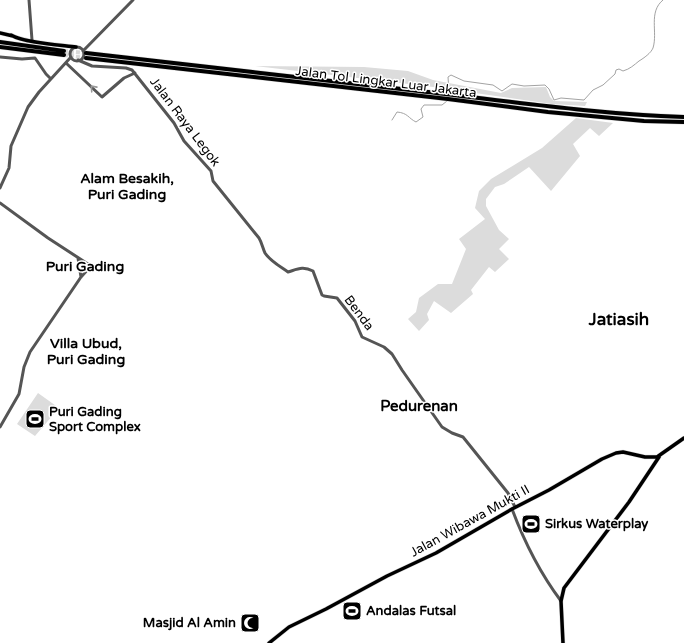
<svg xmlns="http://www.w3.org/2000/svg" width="684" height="643" font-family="'Varela Round',sans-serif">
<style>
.green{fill:#dcdcdc}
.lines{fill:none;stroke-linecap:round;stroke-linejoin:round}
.stream{stroke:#a3a3a3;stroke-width:1}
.highway-tunnel{stroke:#d9d9d9;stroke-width:4;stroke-dasharray:4 2;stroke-linecap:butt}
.major-casing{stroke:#dbdbdb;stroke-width:4.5}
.highway-casing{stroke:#dbdbdb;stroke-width:5}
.minor{stroke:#555;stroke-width:3}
.major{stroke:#000;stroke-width:3.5}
.highway{stroke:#000;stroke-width:4}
.oneway{stroke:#999}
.labels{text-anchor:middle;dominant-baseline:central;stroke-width:3;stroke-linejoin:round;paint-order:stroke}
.street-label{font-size:13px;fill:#000;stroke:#fff}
.poi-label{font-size:13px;font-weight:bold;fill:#000;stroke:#fff;text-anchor:start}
.neighbourhood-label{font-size:14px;font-weight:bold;fill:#000;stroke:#fff}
.quarter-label{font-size:15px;font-weight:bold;fill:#000;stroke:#fff}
.district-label{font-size:17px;font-weight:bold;fill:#000;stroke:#fff}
</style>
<rect width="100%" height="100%" fill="#fff"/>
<path class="green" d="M255,66L364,67L408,71L433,80L501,93L512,88L546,87L550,97L554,101L587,102L585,106L552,104L426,86Z
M576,118L613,123L599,136L590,128L573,144L580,156L551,191L529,167L504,184L495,187L486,199V206L499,230L509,239L499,249L509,259L495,272L489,267L471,290L473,294L451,313L434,301L427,314L429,320L419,331L408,319L416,312L419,298L438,284H452L466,249L459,239L485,219L475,208L479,191L491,179L542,148Z
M38,393L59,408L35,436L17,424Z"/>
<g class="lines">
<path class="stream" d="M449,91L448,77L451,75L464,81L493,85L502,91L512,84L524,86L545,85L549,89L554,100L561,98L584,100L593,90L603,85L615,74L616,70L619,69L623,71C630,69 634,65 639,61C644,58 651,53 653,48C658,32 648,12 663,0
M392,120L397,112C408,113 408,118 416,122L423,117L421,109L424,105H442L447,101"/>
<path class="highway-tunnel" d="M64,51L86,53
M64,55L86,58"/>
<defs>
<path id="major" d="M0,33L13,36
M11,35C24,43 60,45 76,47
M269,643L289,627L326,609L387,576L436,553L512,509L549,490L602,459L616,453L623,452L645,457H657L684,438
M563,643L561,601L564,588L629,502L659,457"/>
<path id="highway" d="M0,42L64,51
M0,47L64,55
M86,53C197,66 308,78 419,91C508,101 595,114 684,117
M86,58L448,99L548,112L644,121L684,122"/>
</defs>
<use href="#major" class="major-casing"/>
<use href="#highway" class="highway-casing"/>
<path class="minor" d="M29,0L32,40
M70 54a7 7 0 1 1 14 0a7 7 0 1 1-14 0Z
M83,51L133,0
M0,57L22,59L35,58L46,74L50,78
M78,60L92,66L126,68L132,70L174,123L184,141L211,171L213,181L259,238C262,243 263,249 265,253C270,261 281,267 288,272C298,269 303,266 313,271L322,295L324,296L337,298L355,321L362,337L384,347L392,354L402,370L442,427L452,433L463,437L508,493L515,507
M66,63L102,97L124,78L135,73
M0,188L9,168L11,146L28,107L39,92L71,57
M0,203L48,238L91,266L81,277L30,352L24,367L19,394L0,427
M78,258L81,277
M512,509C524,541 540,573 561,601"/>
<use href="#major" class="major"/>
<use href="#highway" class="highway"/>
</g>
<defs><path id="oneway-chevron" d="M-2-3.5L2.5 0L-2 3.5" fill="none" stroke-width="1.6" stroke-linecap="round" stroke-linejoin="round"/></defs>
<use class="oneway" href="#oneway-chevron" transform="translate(93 88) rotate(-132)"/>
<defs>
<symbol id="stadium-square" viewBox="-11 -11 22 22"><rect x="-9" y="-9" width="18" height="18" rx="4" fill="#000" stroke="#fff"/><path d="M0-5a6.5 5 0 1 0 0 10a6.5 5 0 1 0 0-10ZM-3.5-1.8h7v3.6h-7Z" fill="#fff"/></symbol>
<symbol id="mosque-square" viewBox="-11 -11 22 22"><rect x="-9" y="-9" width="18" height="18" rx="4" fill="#000" stroke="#fff"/><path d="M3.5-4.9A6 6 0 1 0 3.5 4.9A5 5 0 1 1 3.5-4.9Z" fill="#fff"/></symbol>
</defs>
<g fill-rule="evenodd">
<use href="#stadium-square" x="24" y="408" width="22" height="22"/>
<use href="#stadium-square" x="520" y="513" width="22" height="22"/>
<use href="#stadium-square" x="341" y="600" width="22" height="22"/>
<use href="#mosque-square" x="239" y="612" width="22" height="22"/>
</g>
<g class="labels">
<g class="street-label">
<text transform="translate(386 82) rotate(7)">Jalan Tol Lingkar Luar Jakarta</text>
<text transform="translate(185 122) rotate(53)">Jalan Raya Legok</text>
<text transform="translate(359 313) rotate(53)">Benda</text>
<text transform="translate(470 521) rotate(-29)">Jalan Wibawa Mukti II</text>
</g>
<g class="poi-label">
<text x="49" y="412">Puri Gading<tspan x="49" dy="15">Sport Complex</tspan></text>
<text x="545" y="524">Sirkus Waterplay</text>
<text x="366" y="611">Andalas Futsal</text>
<text x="236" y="623" text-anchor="end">Masjid Al Amin</text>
</g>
<g class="neighbourhood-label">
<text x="127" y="178">Alam Besakih,<tspan x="127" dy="16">Puri Gading</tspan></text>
<text x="85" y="266">Puri Gading</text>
<text x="86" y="343">Villa Ubud,<tspan x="86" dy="16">Puri Gading</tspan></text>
</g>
<g class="quarter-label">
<text x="419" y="406">Pedurenan</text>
</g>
<g class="district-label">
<text x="619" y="319">Jatiasih</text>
</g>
</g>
</svg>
